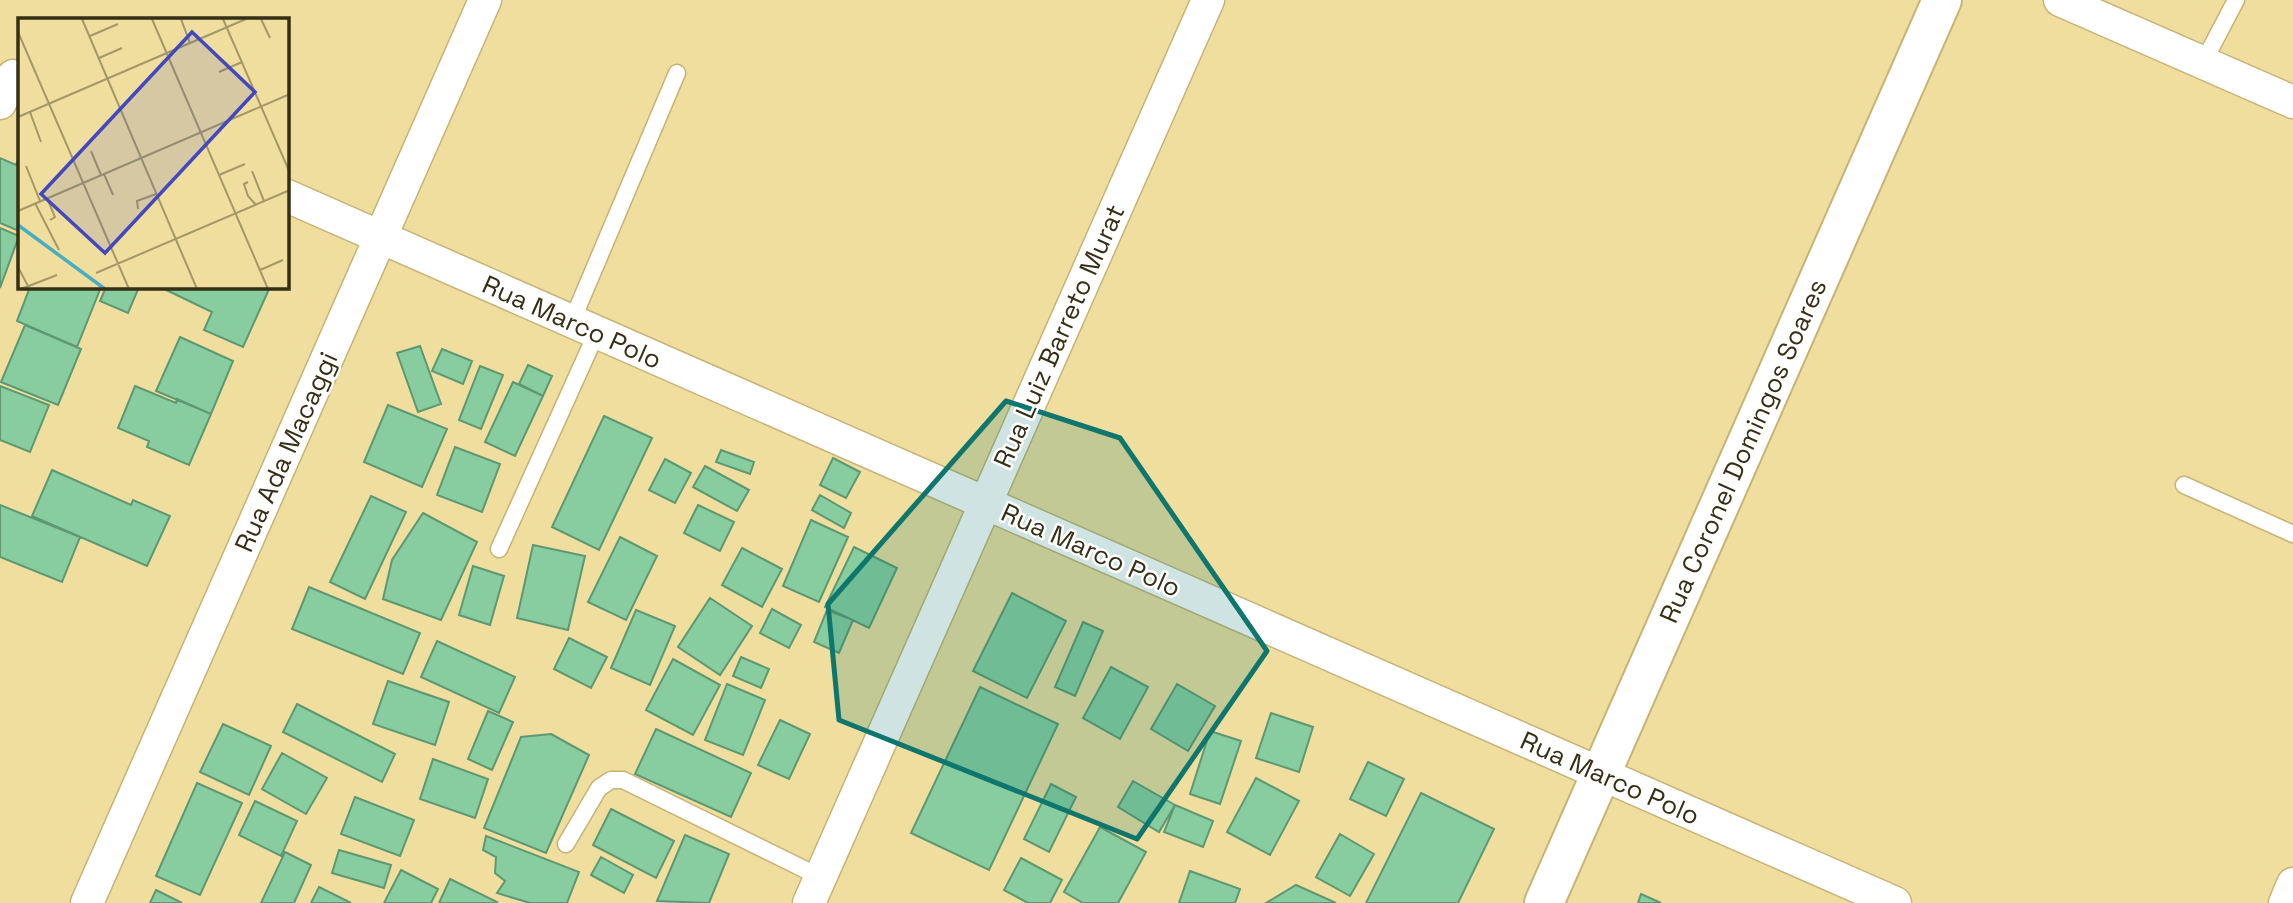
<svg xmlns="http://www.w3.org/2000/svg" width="2293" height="903" font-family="'Space Grotesk',sans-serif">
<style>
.building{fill:#87cd9f;stroke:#5e9872;stroke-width:2}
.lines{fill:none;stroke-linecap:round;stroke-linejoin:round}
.service-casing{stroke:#c5b476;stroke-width:19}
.minor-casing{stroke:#c5b476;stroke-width:35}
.tertiary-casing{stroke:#c5b476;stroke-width:42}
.service{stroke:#fff;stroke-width:16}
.minor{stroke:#fff;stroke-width:32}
.tertiary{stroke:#fff;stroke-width:38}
.marked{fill:#0f766e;fill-opacity:0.2;stroke:#0f766e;stroke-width:5;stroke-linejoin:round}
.labels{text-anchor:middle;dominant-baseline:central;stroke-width:5;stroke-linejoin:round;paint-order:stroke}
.street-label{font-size:26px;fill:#352f15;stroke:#fff}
.inset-river{fill:none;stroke:#4aadc2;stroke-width:3.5}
.inset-road{fill:none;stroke:#a59867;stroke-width:2}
.view{fill:#4249be;fill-opacity:0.15;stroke:#4249be;stroke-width:3.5}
.inset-edge{fill:none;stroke:#352f15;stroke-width:3.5}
</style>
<rect width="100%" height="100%" fill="#efde9e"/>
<path class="building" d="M19,157V231L0,223V158L16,165Z
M0,228L19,236L0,288Z
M30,287H101L77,347L17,321Z
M106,287H139L128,313L100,301Z
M160,287H270L243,347L204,330L212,312Z
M25,325L81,349L58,405L1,382Z
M180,337L233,361L211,414L156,391Z
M420,346L441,404L418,412L397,353Z
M442,349L472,361L463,384L432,371Z
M528,365L552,376L543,396L519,384Z
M480,366L503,375L481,429L459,420Z
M513,382L543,396L515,456L485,442Z
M0,386L49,405L30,452L0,440Z
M135,386L176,403L177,399L211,414L189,465L147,447L149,441L118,428Z
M388,405L447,429L422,487L364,462Z
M604,416L652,438L599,550L552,527Z
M455,447L500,464L482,512L437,495Z
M721,450L754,462L750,474L716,462Z
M833,458L860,472L846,498L820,485Z
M665,459L691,473L675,503L649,490Z
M705,466L749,490L737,511L693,487Z
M52,470L131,505L133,500L170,516L147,566L32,516Z
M820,495L851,513L844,528L812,510Z
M371,496L406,512L365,599L330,582Z
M0,505L80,537L62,582L0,557Z
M698,505L734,522L720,551L684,533Z
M423,513L477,542L441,620L383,599L392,560Z
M811,520L848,537L819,602L783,586Z
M620,537L657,556L626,620L588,602Z
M533,545L585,556L568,630L517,618Z
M854,547L897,568L869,628L825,607Z
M742,548L782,569L762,607L722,585Z
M473,566L504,576L490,625L459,615Z
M309,587L420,633L403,674L292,629Z
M1012,593L1066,621L1027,698L973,671Z
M710,598L752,626L720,675L678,647Z
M772,609L801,625L789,648L760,633Z
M636,610L675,626L650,685L611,668Z
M827,610L853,620L839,653L814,642Z
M1083,622L1103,631L1075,696L1055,687Z
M569,638L607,657L591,688L554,669Z
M437,641L515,677L499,713L421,677Z
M741,657L769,669L761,688L733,676Z
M673,659L720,685L693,735L646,710Z
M1111,667L1148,687L1120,739L1083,718Z
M388,681L449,702L435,745L373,724Z
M727,684L765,700L743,755L705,740Z
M1177,684L1215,706L1188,751L1151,729Z
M980,687L1058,724L989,870L911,833Z
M297,704L395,754L382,782L283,732Z
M488,711L513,722L492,770L468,759Z
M1271,713L1313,727L1299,772L1256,758Z
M780,720L810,734L789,779L758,765Z
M223,724L271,746L249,795L200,772Z
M656,729L751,773L731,817L635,774Z
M1210,731L1241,741L1220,804L1190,794Z
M551,734L589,755L546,853L484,828L521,737Z
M282,753L327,778L306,814L262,789Z
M433,759L488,779L475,818L420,799Z
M1368,762L1404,779L1386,816L1350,799Z
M1256,778L1299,801L1270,855L1227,832Z
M1133,781L1175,805L1159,832L1118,807Z
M197,783L242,803L200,895L156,876Z
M1051,784L1076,797L1049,852L1024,839Z
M1421,793L1494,829L1458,903H1366Z
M355,797L414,820L400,856L341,834Z
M255,801L297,821L281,856L239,835Z
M1175,805L1213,821L1203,847L1164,832Z
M611,809L674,841L656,878L593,845Z
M1100,827L1146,852L1118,903H1083L1064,892Z
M1340,834L1374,854L1350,896L1316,877Z
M685,835L729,854L709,903L657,901Z
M486,836L579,872L567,903H530L497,893L505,881L495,873L496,857L483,850Z
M339,850L391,865L384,888L332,873Z
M285,852L311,865L294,903H261Z
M601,857L633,875L624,893L591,875Z
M1021,858L1062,880L1050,903H1028L1004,890Z
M401,870L438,889L431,903H384Z
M1190,871L1240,889L1235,903H1179Z
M450,879L497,902L496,903H439Z
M1296,885L1336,903H1266Z
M319,887L351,903H311Z
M156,890L182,903H150Z
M1641,894L1661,903H1638Z"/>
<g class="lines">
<defs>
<path id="service" d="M2203,63L2236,0
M572,321L677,73
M2184,485L2293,534
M499,549L597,332
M566,844L599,788L611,780H623L820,877"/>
<path id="minor" d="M2060,0L2293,102
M0,103L13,76
M287,196L1895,903
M87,903L485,0
M809,903L1208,0
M2285,903L2293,884"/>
<path id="tertiary" d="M1544,903L1942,0"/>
</defs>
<use href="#service" class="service-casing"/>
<use href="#minor" class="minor-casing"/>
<use href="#tertiary" class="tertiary-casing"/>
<use href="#service" class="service"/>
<use href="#minor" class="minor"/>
<use href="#tertiary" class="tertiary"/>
</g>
<path class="marked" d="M1006,401L1120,438L1267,651L1137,839L839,720L828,604Z"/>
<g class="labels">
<g class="street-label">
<text transform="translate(572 322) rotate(24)">Rua Marco Polo</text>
<text transform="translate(1059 336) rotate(-66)">Rua Luiz Barreto Murat</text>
<text transform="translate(1743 451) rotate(-66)">Rua Coronel Domingos Soares</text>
<text transform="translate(286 452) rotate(-66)">Rua Ada Macaggi</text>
<text transform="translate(1091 550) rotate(24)">Rua Marco Polo</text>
<text transform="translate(1610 778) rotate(24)">Rua Marco Polo</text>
</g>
</g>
<g transform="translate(18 18)">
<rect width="271" height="271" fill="#efde9e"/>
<path class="inset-river" d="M0,207L87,271"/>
<path class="inset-road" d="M64,1L179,271M134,1L250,271M163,1L172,25M205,1L272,155M243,1L252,20M0,14L111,271M72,18L100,6M81,40L104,30M201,54L224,44M12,94L23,124M0,99L228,1M73,133L83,157M8,148L22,183M234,153L246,183M86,156L95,177M201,157L227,146M230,164L226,166L230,178L238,187M29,180L37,199L32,202M17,185L41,232M120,191L119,183L138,176M0,193L272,76M0,249L10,268M242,252L265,242M78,255L272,172M3,271L39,257"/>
<path class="view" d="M174,14L237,74L87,235L23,176Z"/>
<rect width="271" height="271" class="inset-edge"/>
</g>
</svg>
